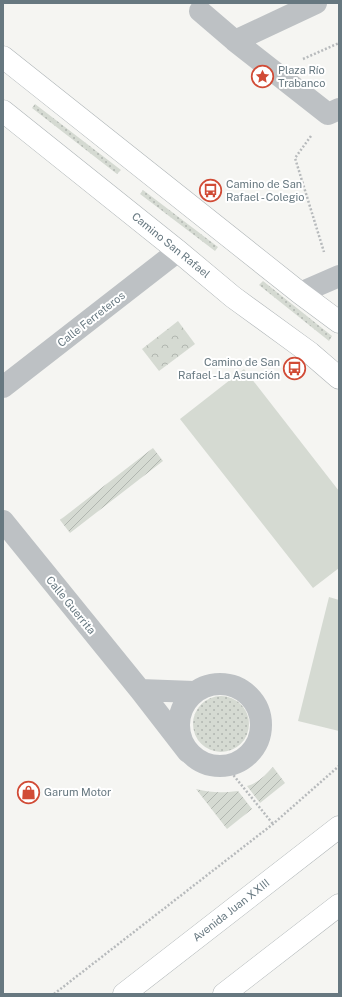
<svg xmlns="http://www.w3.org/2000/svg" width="342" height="997" font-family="'Public Sans',sans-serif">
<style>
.grass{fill:url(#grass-dots)}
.park{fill:url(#park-crowns)}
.garden{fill:url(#garden-furrows)}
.pitch{fill:#d5dad2}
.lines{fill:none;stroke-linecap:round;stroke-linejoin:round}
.major-casing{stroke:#aeb4b6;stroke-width:23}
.path{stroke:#b7babc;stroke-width:2.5;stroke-dasharray:2 2;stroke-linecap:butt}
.minor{stroke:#bdc1c4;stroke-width:22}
.major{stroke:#fff;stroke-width:22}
.labels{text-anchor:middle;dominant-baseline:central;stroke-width:4;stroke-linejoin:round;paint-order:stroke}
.poi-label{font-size:11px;fill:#677880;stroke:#fff;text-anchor:start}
.street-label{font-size:11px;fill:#677880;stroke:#fff}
</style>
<defs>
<pattern id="grass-dots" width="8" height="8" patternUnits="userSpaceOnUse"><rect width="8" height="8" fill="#d5dad2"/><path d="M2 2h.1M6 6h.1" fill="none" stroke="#b1b6b0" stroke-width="1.8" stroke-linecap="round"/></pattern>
<pattern id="park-crowns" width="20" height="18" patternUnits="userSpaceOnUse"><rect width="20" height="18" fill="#d5dad2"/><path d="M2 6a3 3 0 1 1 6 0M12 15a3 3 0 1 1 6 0" fill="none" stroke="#b1b6b0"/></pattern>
<pattern id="garden-furrows" width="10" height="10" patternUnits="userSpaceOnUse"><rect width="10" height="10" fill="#d5dad2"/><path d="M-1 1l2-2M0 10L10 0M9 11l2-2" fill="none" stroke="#b1b6b0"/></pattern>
</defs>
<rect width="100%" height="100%" fill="#f5f5f2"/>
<path class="grass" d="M35,104L121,170L117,174L32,108Z
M143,190L218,247L215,251L140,194Z
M263,281L332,336L329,341L259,285Z
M193 724a28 28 0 1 1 56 0a28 28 0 1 1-56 0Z"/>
<path class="park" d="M178,321L195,344L159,371L142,349Z"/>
<path class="garden" d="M153,448L163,461L70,533L60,520Z
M273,767L285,783L260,803L247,786C258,783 266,775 273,767Z
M196,789C212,793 222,793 238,791L252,809L227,829Z"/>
<path class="pitch" d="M244,369L339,491V568L313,588L180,419Z
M329,597L339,600V731L298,721Z"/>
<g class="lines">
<defs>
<path id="major" d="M3,57L300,293L339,322
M3,111L178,251L233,297L310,353L339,378
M124,994L339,827
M224,994L339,905"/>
</defs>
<use href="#major" class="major-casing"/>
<path class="path" d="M303,59L339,43
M311,136L295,158L324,252
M226,766L273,824
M54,994L273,824L339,766"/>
<path class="minor" d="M200,11L235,41L328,114L339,109
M235,41L316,3
M300,293L339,276
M3,387L178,251
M3,521L140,690L188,752
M179 725a41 41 0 1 1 82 0a41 41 0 1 1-82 0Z
M140,690L194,692"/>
<use href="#major" class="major"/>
</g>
<defs>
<symbol id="sight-ring" viewBox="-11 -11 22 22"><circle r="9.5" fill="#fff" stroke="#d14b36" stroke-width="1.5"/><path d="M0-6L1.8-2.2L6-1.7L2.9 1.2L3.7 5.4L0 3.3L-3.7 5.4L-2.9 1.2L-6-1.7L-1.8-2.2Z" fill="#d14b36"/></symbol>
<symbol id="bus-ring" viewBox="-11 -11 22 22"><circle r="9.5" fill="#fff" stroke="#d14b36" stroke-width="1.5"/><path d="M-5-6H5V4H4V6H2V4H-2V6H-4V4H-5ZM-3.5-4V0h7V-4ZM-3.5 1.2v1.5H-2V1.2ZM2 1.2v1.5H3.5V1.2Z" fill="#d14b36"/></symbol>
<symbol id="shop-ring" viewBox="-11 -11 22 22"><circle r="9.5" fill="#fff" stroke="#d14b36" stroke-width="1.5"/><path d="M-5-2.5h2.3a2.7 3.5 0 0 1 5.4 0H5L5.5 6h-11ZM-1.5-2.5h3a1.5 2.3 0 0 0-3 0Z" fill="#d14b36"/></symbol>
</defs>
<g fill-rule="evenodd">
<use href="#sight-ring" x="250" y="64" width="25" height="25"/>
<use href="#bus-ring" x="198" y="178" width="25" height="25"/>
<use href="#bus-ring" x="282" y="356" width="25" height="25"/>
<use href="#shop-ring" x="16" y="780" width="25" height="25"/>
</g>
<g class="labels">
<g class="poi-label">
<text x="278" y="70">Plaza Río<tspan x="278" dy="13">Trabanco</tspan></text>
<text x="226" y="184">Camino de San<tspan x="226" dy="13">Rafael - Colegio</tspan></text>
<text x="280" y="362" text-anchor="end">Camino de San<tspan x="280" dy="13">Rafael - La Asunción</tspan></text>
<text x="44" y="792">Garum Motor</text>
</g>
<g class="street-label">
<text transform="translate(171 245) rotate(39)">Camino San Rafael</text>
<text transform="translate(91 319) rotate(-38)">Calle Ferreteros</text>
<text transform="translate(71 605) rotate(51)">Calle Guerrita</text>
<text transform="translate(231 910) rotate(-38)">Avenida Juan XXIII</text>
</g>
</g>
<rect width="342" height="997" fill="none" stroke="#677880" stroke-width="8"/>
</svg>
